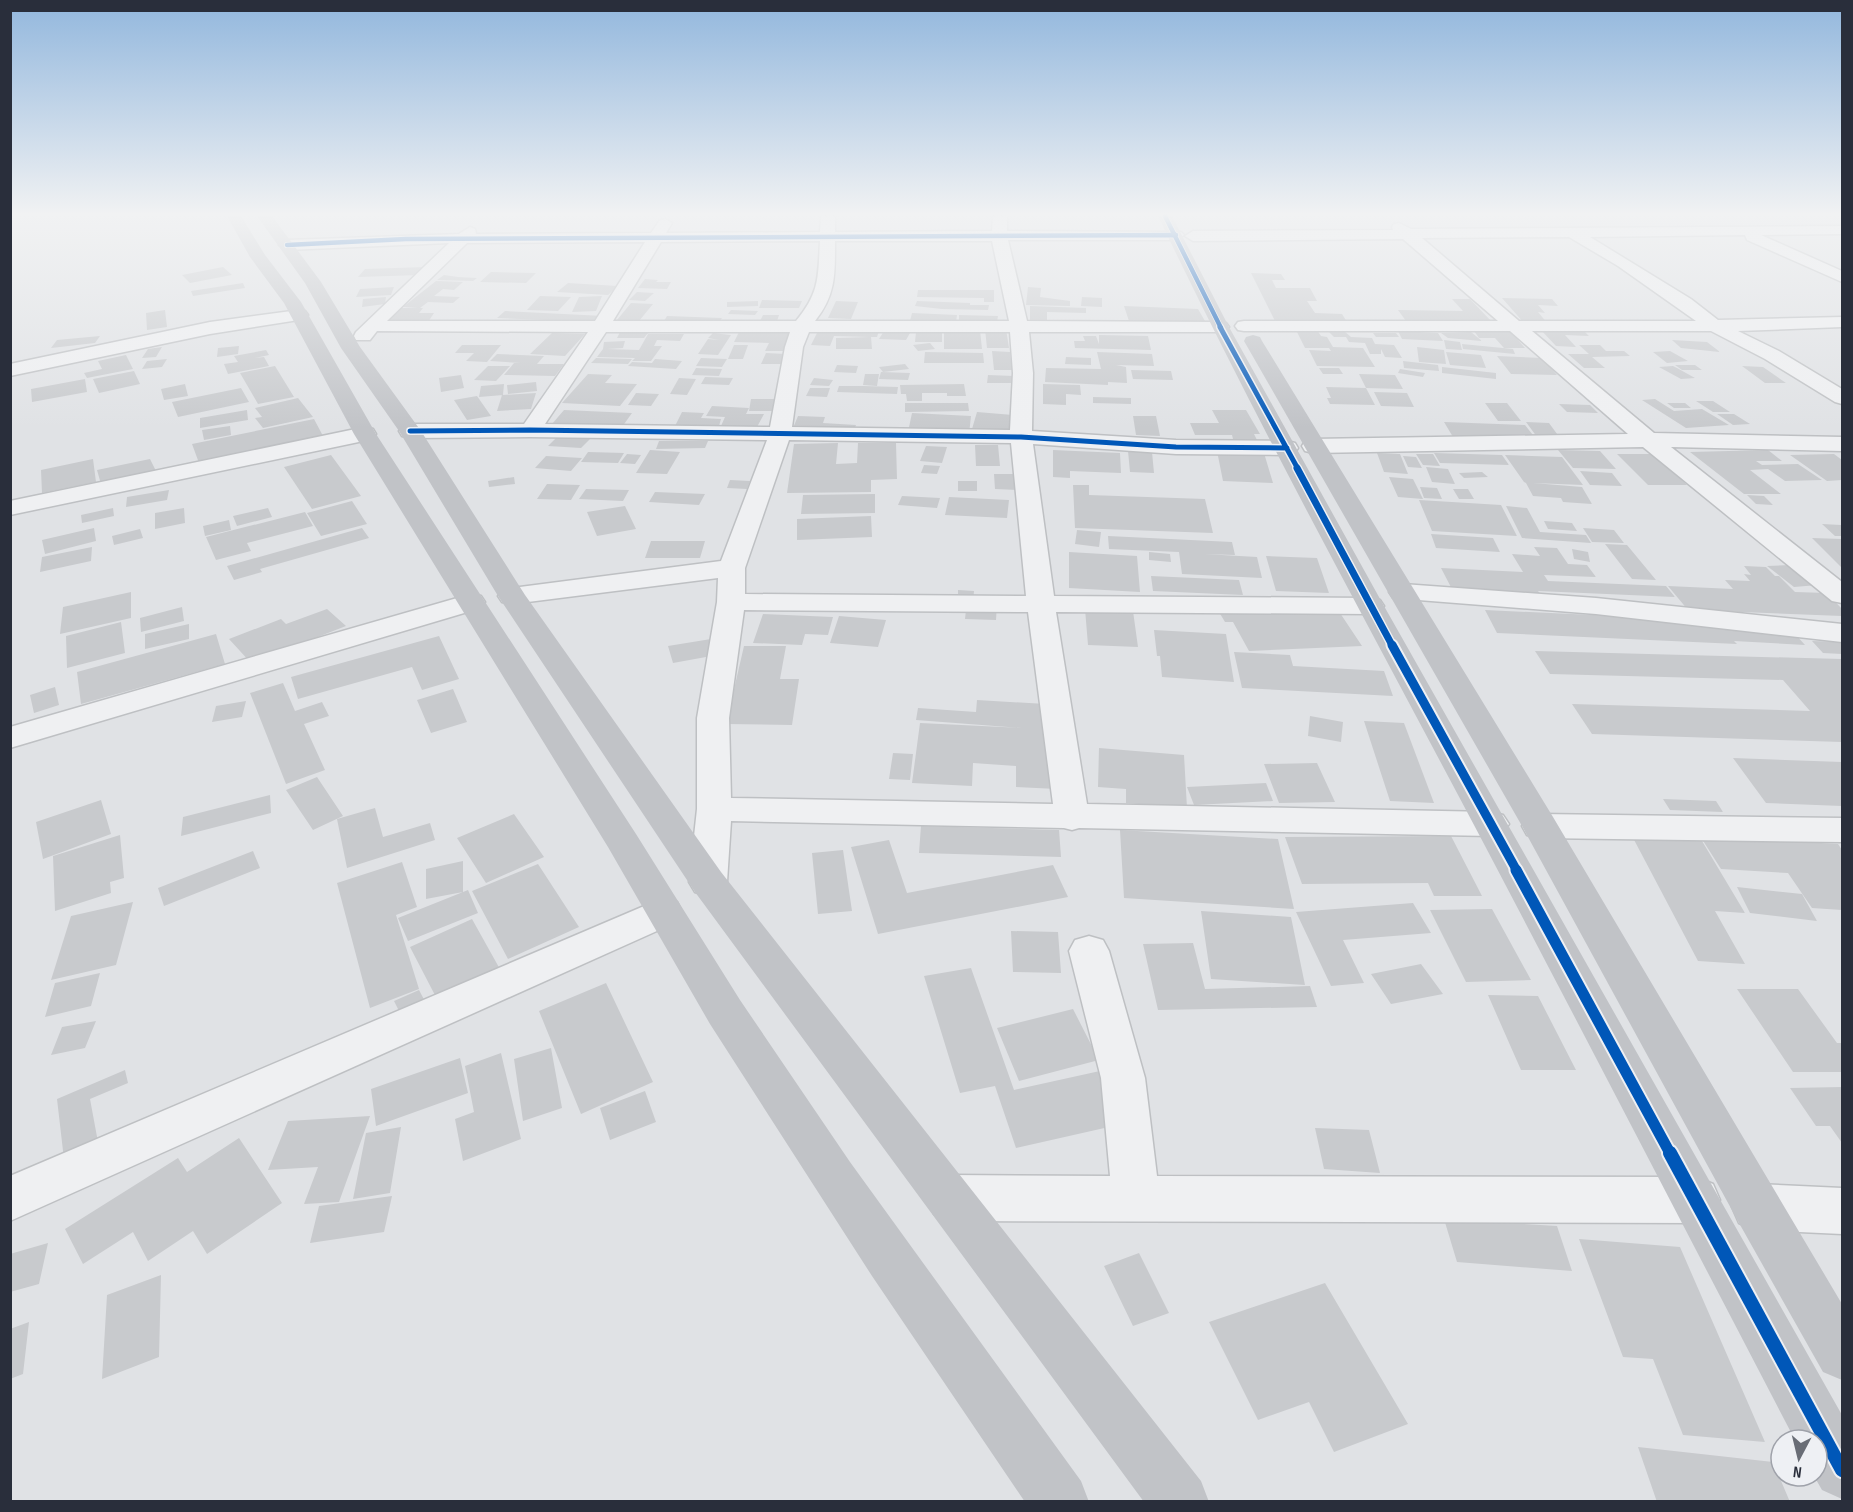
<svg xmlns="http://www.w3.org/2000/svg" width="1853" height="1512" font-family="'Sofia Sans Condensed',sans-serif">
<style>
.building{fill:#c8cacd}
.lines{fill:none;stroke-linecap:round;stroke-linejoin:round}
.street-casing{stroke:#bec0c3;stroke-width:3}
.street{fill:#eff0f2;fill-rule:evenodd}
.secondary{fill:#c1c3c7;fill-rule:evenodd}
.cycleway-far5-casing{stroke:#eef0f4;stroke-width:6}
.cycleway-far4-casing{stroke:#eef0f4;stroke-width:8}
.cycleway-far3-casing{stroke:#eef0f4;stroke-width:10}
.cycleway-far2-casing{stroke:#eef0f4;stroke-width:13}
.cycleway-far1-casing{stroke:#eef0f4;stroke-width:15}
.cycleway-casing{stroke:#eef0f4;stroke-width:18}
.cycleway-far5{stroke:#0057b8;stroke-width:4.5}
.cycleway-far4{stroke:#0057b8;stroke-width:5}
.cycleway-far3{stroke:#0057b8;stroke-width:7}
.cycleway-far2{stroke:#0057b8;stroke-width:9}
.cycleway-far1{stroke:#0057b8;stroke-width:11}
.cycleway{stroke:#0057b8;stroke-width:14}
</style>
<rect width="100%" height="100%" fill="#e0e2e5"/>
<path class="building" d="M223,267L232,275L190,283L182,275Z
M426,267L420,275L358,277L365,269Z
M491,272L536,273L526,283L480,282Z
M1251,273L1281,274L1285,280H1272L1276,288H1310L1317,301H1307L1315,313L1342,314L1347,322L1275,321Z
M444,275L458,277L477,278L473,281L437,280Z
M645,279L658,280L656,282H671L667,289L638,288Z
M436,281L463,282L454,290L443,289L434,296L460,297L453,303L428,302L420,308H423L419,313H434L428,322L385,323L397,308H418L403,307Z
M243,283L245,288L193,296L191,291Z
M568,283L618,286L608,295L557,292Z
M394,287L391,295L356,297L360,289Z
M1028,287L1041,288L1040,297L1070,301V306L1026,305Z
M918,290H994V302H984V298L917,297Z
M637,292L654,293L645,301L629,300Z
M540,296L571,297L558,311L527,310Z
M602,296L596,311L572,312L579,297Z
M386,297L385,304L362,307L363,299Z
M1082,297L1102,298V307L1081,306Z
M1502,298L1552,299L1558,306L1538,305L1545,313L1538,312L1548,324L1524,323Z
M1452,299H1470L1492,322L1406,321L1398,310L1463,311Z
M762,300L802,301L799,308H759Z
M758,301V306L727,307V302Z
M836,301L858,302L851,319L828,318Z
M917,301L970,303V305H989L988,310L942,309L915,306Z
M631,303L653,304L639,321L617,320Z
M1030,306L1086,308V313L1047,312V320H1030Z
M1124,306L1198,309L1205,321H1129Z
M165,310L167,327L147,330L146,313Z
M731,310L758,311L755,315L728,314Z
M505,311L604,316L598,322L497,318Z
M912,313L957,315L956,322L910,321Z
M763,315H779L777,321H760Z
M959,315L998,316L997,322L959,321Z
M667,316L722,318L719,322L664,321Z
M819,329L879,331L877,337H871L872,349H836V338L869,337L834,336L830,346L811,345Z
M944,329L980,330L982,349H944Z
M985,329H1006L1009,348H987Z
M1540,329L1584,331L1589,336L1565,335L1576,347L1556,346Z
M740,330L792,332L783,351H765L769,343L734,342Z
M1296,330H1317L1321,336L1327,337L1333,347L1363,348L1375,367L1317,366L1309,350L1331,351L1329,348H1305Z
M884,331L910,333L906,340L879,339Z
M1328,331H1344L1351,337L1372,338L1375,344L1394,345L1402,358L1385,357L1381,349V354H1370L1365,343L1349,342L1346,337H1334Z
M1398,331L1438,333L1443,341L1402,339Z
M1474,331L1511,332L1525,348H1504L1495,338H1479Z
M620,332L648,333L644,338H617Z
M916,332H942V342H915Z
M1471,332L1482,341L1448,338L1441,333Z
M552,333L585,334L565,356L530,354Z
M713,333L731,335L718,355L698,354L708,339L719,340L708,338Z
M1373,333H1396L1399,337H1376Z
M648,334H684L680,341L657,340L654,346H662L651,361H632L635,358L597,357L603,349L604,342L625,341L623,348L607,349L639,350Z
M1099,335L1148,336L1151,350L1075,348L1074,341H1085L1083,336H1096L1099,344Z
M100,336L95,343L51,348L57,340Z
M1444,340L1460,342L1462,350L1446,349Z
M1672,340L1707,342L1720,352L1681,348Z
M930,343L935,349L918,351L913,345Z
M1462,344L1513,349L1515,354L1463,349Z
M462,345H501L487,362L466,361L474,353H455Z
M734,345H748L743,359H728Z
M1579,345H1600L1606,351H1624L1630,356L1592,357L1605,368H1584L1568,354H1589Z
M239,346L238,354L217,357L218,348Z
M162,347L156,357L142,358L148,349Z
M1417,347L1444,350L1446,364L1419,362Z
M266,350L269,355L255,358L264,357L269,366L228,374L224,364L238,362L234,356Z
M992,351L1010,352L1012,370H994Z
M1670,351L1688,361L1667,363L1653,352Z
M925,352L983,353L984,363H924Z
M1097,352L1152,354L1154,366L1116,365L1126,367L1127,383L1108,382V385L1045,382L1046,368L1101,369Z
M1446,352L1481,355L1486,368L1450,365Z
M766,353L786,354L782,364H761Z
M497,354L544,356L537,364H564L555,376L504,375L514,363H521L490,361Z
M126,355L133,369L87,378L84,373L102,369L98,361Z
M1497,356L1542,358L1557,375L1511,374Z
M1066,357L1091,358V365L1065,364Z
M596,358L632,359L628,364L591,363Z
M701,358L727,359L722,367L696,366Z
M167,359L162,367L142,369L147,361Z
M655,359L682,361L676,369L628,366L632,362L652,363Z
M1403,361L1438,365L1439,371L1404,368Z
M905,364L909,369L883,372L879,367Z
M837,365L858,366L856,373L834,372Z
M1675,365H1695L1702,370H1682Z
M275,366L294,397L258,404L240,373Z
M488,366H510L496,381L474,380Z
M1673,366L1677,368L1695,378L1681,379L1659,367Z
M1742,366L1763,367L1786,383H1765Z
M1442,367L1496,373V379L1442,373Z
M696,368L722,369L719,376L692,375Z
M1319,368H1339L1343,374H1323Z
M1400,369L1425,373L1423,377L1398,373Z
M1131,370L1171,371L1173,380L1133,379Z
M134,371L140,384L99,393L93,379Z
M881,372L910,373L908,380L879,379Z
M588,374L612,375L605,383L637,384L620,406L562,403Z
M865,374H879L877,386L863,385Z
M1359,374L1395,375L1403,389L1366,388Z
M461,375L464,388L441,392L439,378Z
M988,375L1014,376V383H987Z
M705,377L733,378L729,385L701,384Z
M679,378L696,379L687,395L670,394Z
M814,378L833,380L829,386L810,385Z
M85,379L87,392L32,402L31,389Z
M536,382L537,391L508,394L507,385Z
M185,384L188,396L164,400L161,389Z
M504,384L503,395L479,397L481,386Z
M964,384L966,396H947V393H922V401H907L906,394H901L900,385Z
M1043,384L1080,385L1081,395L1066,394V405L1043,404Z
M839,386H863L898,387L897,394L837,392Z
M1326,387L1366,388L1375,405L1330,404L1327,398H1331Z
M241,388L249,402L178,417L172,402Z
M810,388H830L827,397L806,396Z
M1374,392L1407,393L1414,407L1381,406Z
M536,393L531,409L497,411L502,395Z
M636,393L659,394L651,406L628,405Z
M477,396L491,416L467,420L454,400Z
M1093,397L1131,398V404L1093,403Z
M298,398L313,417L263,428L255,418L262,417L255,408Z
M751,399H778L777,411H749Z
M1655,399L1674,411L1702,409L1729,425L1686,428L1642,400Z
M1696,401H1713L1730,412H1713Z
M905,403H968L969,411L905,412Z
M1485,403H1507L1521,421H1498Z
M1667,403H1685L1691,408H1674Z
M1559,404L1590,405L1598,413L1567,412Z
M712,406L749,408L746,414H764L757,427L721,426L725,417L706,416Z
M247,410L248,420L200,428V418Z
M564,410L632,413L622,427L552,424Z
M1212,410H1246L1260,434H1254L1257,440L1233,439L1232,435H1195L1190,423H1219Z
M682,412L704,413L701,418L721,419L719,426H675Z
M977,412L1013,415L1010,432L972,429Z
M912,413L971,416L969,434L908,432Z
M1717,414H1734L1750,424L1733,425Z
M798,416L825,417L823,423L856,425L854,430L793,428Z
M1133,416H1156L1160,436L1136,435Z
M314,419L323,436L199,463L192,444Z
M1444,422L1525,425L1536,439L1453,437Z
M1526,422L1549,423L1560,438L1537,437Z
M230,426L231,435L204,440L202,430Z
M558,436L590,439L581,448L548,446Z
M659,441H708L705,448L656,449Z
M838,443L836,464L857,463L858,443H896L897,479L871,480V492L787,493L794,444Z
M975,445H998L1000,466H976Z
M926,446L947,447L942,463L920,461Z
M650,450L680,452L667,474L636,473Z
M1053,450L1120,453L1121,473L1070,471V478L1053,477Z
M1558,450L1600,451L1616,469L1573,468Z
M1768,450L1782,461H1756L1762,465L1798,464L1822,480L1785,481L1768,469L1750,470L1781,494H1744L1690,452Z
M1128,451L1152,452L1154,473L1130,472Z
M1217,451L1264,453L1273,483L1223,481Z
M588,452L624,453L618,463L581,462Z
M1377,453L1400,454L1408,474L1384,472Z
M1434,453L1502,455L1509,465L1440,463Z
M627,454L641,455L635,464L620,463Z
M1416,454H1433L1440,466L1423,465Z
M1617,454H1654L1687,485H1648Z
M1834,454L1842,460V480L1827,481L1790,455Z
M331,455L361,496L312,509L284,467Z
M1505,455L1562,457L1583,485L1533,483L1582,487L1592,504L1563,502L1561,498L1533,496L1526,483L1524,482Z
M546,456L582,458L571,471L535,468Z
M1403,456L1416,457L1422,468L1408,467Z
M93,459L96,482L42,493L41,470Z
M150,459L156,471L101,484L97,470Z
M924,465L940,466L937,474L921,473Z
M1426,467L1448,469L1455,484L1432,482Z
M1580,471L1612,473L1622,486L1590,485Z
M1482,472L1488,477L1464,478L1459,473Z
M994,474H1017L1018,490L995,489Z
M514,477L515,484L489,487L488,481Z
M1389,477L1413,479L1423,499L1398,497Z
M730,480L750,481L747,489L727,488Z
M958,481H977V491H958Z
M547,484L580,485L571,500L537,499Z
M1073,485H1089V495L1205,499L1213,533L1075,528Z
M1420,487L1437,488L1442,499L1424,498Z
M586,489L629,490L623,501L579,499Z
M1453,489H1468L1474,499H1459Z
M169,490L167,500L126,507L127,497Z
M655,492L705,494L699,505L649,502Z
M875,494V513L801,514L803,495Z
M1747,495L1764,496L1773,505L1756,504Z
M902,496L940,498L937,508L898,505Z
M949,497L1009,500L1007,518L945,515Z
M1419,500L1501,505L1517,536L1432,531Z
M352,501L367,524L321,536L307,513Z
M625,506L636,529L597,536L587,512Z
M1506,506L1527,508L1540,532L1586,535L1591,543L1522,538Z
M113,508L114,516L82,523L81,515Z
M184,508L185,523L155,529V513Z
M268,508L272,517L237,526L233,516Z
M305,512L313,526L247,543L251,551L216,560L206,537Z
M871,516L872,537L797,540V519Z
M229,520L231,530L205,536L203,526Z
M1544,521L1572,523L1577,531L1548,529Z
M1822,524L1841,525L1842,536H1835Z
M94,528L96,541L45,554L42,540Z
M362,528L369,538L260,569L262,572L234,580L227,566Z
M1583,528L1614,530L1624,543L1592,542Z
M140,529L143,538L114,545L112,536Z
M1077,530L1101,532L1099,547L1075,544Z
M1431,534L1493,538L1500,552L1436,548Z
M1108,536L1232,542L1235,555L1204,554L1257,557L1262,578L1182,574L1179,552L1109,549Z
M1812,538L1842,539V568Z
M651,541H705L700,558H645Z
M1605,544L1627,545L1656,580L1632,579Z
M92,547L91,561L40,572L42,557Z
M1534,547L1557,548L1568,564L1587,565L1596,577L1544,575L1548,581L1666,586L1675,597L1538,591L1542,596L1454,593L1441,568L1523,572L1512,554L1540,556Z
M1572,549L1588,552L1590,562L1574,559Z
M1069,552L1137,556L1140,592L1069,588Z
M1149,552L1170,554L1171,562L1149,560Z
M1266,556L1317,558L1329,593L1276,591Z
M1791,565L1818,585L1794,587L1767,566Z
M1744,566L1766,567L1775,576H1779L1795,592L1827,593L1842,609V616L1688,610L1668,586L1733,589L1725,580L1750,581L1744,574L1751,575Z
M1151,576L1239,580L1243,595L1153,591Z
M958,590L974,591L973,602L997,604L996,620L965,619L966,610L898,608L900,595L958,597Z
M131,592V618L60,634L63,607Z
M182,607L184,621L141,632L140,618Z
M1336,607L1362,646L1249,651L1233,622H1225L1219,612Z
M327,609L346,626L251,663L229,639L281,619L286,624Z
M1085,609L1133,611L1138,647L1088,645Z
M1485,610L1786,624L1805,645L1734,641L1737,644L1497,633Z
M763,614L833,617L828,635L805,634L802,645L753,643Z
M839,616L886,620L878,647L830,643Z
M121,622L125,653L67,668L66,636Z
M189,624V639L145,649V634Z
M1154,630L1226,634L1234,682L1162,677L1160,656H1157Z
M216,634L225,664L81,704L77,672Z
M439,636L459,679L422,690L412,667L298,699L291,677Z
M711,639L717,655L673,663L668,646Z
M1812,641L1842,642V654L1823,653Z
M744,646H786L780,679H799L792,725L726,724Z
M1535,651L1842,659V742L1592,734L1572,704L1810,711L1783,680L1550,674Z
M1234,652L1290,655L1293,666L1384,671L1393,696L1242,688Z
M283,683L295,711L322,702L329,716L304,724L325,770L286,784L250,693Z
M55,687L59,705L34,713L30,695Z
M453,689L467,722L431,733L417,700Z
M977,700L1046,704L1077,790L1016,787V766L973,763L972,786L912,783L920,723L1022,728L916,720L918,708L976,712Z
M246,701L242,717L212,722L216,706Z
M1310,716L1343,722L1341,742L1308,736Z
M1364,721L1404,723L1434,803L1390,801Z
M1099,748L1184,755L1187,808L1126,803V789L1098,787Z
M893,753L913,754L910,780L889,779Z
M1733,758L1842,762V806L1766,803Z
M1317,763L1335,802L1279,803L1264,764Z
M317,777L343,816L313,830L286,790Z
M1266,783L1273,801L1194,805L1187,787Z
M270,795L271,813L181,836L183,817Z
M1663,799L1716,801L1723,812L1670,810Z
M101,800L111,834L43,859L36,822Z
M375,808L383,837L430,823L435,840L347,868L337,819Z
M514,814L544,857L486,883L457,838Z
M921,826L1059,830L1061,857L919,853Z
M1120,830L1278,839L1294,909L1124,898Z
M120,835L124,878L110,882L111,893L55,911L53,856Z
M1451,836L1482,896H1434L1428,883L1302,884L1285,837Z
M1632,836L1702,841L1745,913L1715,911L1745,964L1698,961Z
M1700,836L1838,844L1842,850V910L1812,908L1788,873L1721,869Z
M889,840L907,893L1053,865L1068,897L878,934L851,847Z
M843,850L852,911L818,914L812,853Z
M253,851L260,868L164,906L158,888Z
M463,861V892L426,899V869Z
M402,862L417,907L396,915L419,989L370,1008L337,883Z
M538,864L579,927L508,959L472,891Z
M1737,887L1802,894L1817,921L1750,913Z
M468,890L478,913L408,941L398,918Z
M133,902L116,965L51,980L71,916Z
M1413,903L1431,933L1343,940L1364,983L1331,986L1296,912Z
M1492,909L1531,980L1466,982L1430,910Z
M1201,911L1291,917L1305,985L1211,979Z
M472,919L501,971L438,1001L410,947Z
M1011,931L1058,932L1061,973L1013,972Z
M1193,943L1205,989L1310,986L1317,1007L1158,1010L1143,944Z
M1421,964L1443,994L1391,1004L1371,974Z
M971,968L1014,1090L1109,1069L1131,1122L1016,1148L995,1086L960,1093L924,976Z
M100,973L91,1006L45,1017L55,983Z
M606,983L653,1082L581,1114L539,1011Z
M1737,989H1798L1837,1043H1842V1072H1793Z
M419,990L428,1007L403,1019L394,1001Z
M1488,995L1538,996L1576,1070H1521Z
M1073,1009L1099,1060L1019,1081L997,1028Z
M96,1021L85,1048L51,1055L62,1027Z
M551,1048L562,1108L523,1121L514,1059Z
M501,1053L521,1139L463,1161L455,1119L474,1112L465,1066Z
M460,1058L468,1093L376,1126L371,1089Z
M125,1070L128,1083L90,1099L100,1153L65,1168L57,1099Z
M1842,1087V1143L1830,1126H1816L1790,1088Z
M645,1091L656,1122L610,1140L600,1108Z
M370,1116L339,1202L304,1204L318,1167L268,1170L288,1121Z
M401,1127L390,1193L353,1199L366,1133Z
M1315,1128L1369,1130L1380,1173L1324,1169Z
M239,1138L282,1203L207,1254L193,1231L148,1261L133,1232L83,1264L65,1229L178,1158L187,1172Z
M392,1196L384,1232L310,1243L319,1206Z
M1444,1219L1557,1226L1572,1271L1457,1262Z
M1579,1239L1680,1247L1765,1442L1683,1435L1653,1359L1623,1357Z
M48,1243L39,1284L10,1292V1254Z
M1139,1253L1169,1313L1133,1326L1104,1266Z
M161,1275L159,1357L102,1379L107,1295Z
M1325,1283L1408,1424L1334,1452L1309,1402L1258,1420L1209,1322Z
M29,1322L23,1374L10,1379V1329Z
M1638,1447L1773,1462L1790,1502H1657Z"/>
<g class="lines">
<defs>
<path id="street" d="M821,216H835V232L992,231L993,216H1007V231L1181,232L1184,235L1176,240H1008L1027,321L1220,322L1226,323L1229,327L1226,331L1220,332H1029L1033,373L1032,431L1176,440L1287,441L1295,443L1298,448L1295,453L1287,455L1176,454L1033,444L1054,596L1370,598L1380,600L1384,606L1380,612L1370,614L1056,612L1087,804L1491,812L1503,815L1509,824L1503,833L1491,836L1079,828L1072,830L1064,828L731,821L727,882L721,892L708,896L695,892L689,882L697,809V718L717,602L718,578L512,604L502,602L498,596L502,590L512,588L721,561L767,440L530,437L410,438L402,436L399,431L402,426L410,424H524L588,332L377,331L370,340H356L354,336L356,332L449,243L287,250L279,245L287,240L459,234L470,227L475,229L476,234L651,233L660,220L665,219L672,223L666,233L820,232ZM820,241C818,277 820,292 796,321H613L661,242ZM835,241H992L1009,321H815C836,295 835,274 835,241ZM645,242L595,321H387L467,243ZM606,332H790L785,347L770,427L545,424ZM809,332H1010L1013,373L1010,430L792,427L803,347ZM789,440L1011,443L1026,596L745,594V568ZM744,610L1028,612L1053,804L731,798L729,718Z
M1399,223L1411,229L1842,226V234L1761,235L1842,271V282L1747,240L1745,235L1590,237L1691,299L1718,320L1842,317V327L1738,331L1779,351L1842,389V404L1835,402L1765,359L1711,331H1532L1654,433L1842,437V451L1671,447L1842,582V603L1832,601L1643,447L1313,453L1305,451L1302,446L1305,441L1313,439L1628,434L1510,331H1244L1238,330L1235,326L1238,322L1244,321H1498L1403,239L1193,241L1185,236L1193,231L1393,230L1392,227L1394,224ZM1569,237L1618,266L1696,321H1519L1422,238Z
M299,310L305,311L308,315L305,319L210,334L10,376V364L210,322Z
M365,427L373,429L376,434L373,439L10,515V501Z
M1403,584L1596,598L1842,624V642L1596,614L1393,598L1389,592L1393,586Z
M471,594L481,596L485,602L481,608L10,748V727Z
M1540,814L1842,818V842L1540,838L1527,835L1522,826L1527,817Z
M663,898L677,902L682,912L677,922L10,1221V1176Z
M1089,936L1103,940L1109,951L1145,1078L1157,1176L1696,1177L1713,1184L1720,1200L1713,1216L1696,1223L951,1221L934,1214L927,1198L934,1182L951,1175L1110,1176L1101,1078L1069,951L1075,940Z
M1756,1184L1842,1188V1234L1756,1230L1739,1223L1732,1207L1739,1191Z"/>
</defs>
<use href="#street" class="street-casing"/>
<use href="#street" class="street"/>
<path class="secondary" d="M227,216H241L265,255L301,302L376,434L636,834L740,1000L850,1162L1081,1481L1089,1502H1025L872,1276L710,1024L608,847L354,434L284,303L250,257Z
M257,216H272L321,282L360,347L421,431L525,595L721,872L1201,1481L1209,1502H1144L695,892L498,596L399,431L341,348L305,283Z
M1158,216H1172L1229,327L1384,606L1842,1415V1499L1822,1490L1814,1476H1817V1440H1795C1688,1235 1582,1030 1474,825C1367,623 1257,423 1158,216Z
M1253,335L1260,337L1262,341L1553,817L1842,1304V1380L1823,1372L1739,1223L1522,826L1244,341L1246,337Z"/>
<defs>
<path id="cycleway-far5" d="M1165,216L1221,328
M287,245L406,239L1176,235"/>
<path id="cycleway-far4" d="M1220,327L1298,469
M410,431L530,430L1021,437L1176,447L1287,448"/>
<path id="cycleway-far3" d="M1297,468L1393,647"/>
<path id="cycleway-far2" d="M1392,645L1517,871"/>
<path id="cycleway-far1" d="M1516,870L1671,1155"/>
<path id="cycleway" d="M1670,1153L1842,1470"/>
</defs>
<use href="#cycleway-far5" class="cycleway-far5-casing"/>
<use href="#cycleway-far4" class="cycleway-far4-casing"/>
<use href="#cycleway-far3" class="cycleway-far3-casing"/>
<use href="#cycleway-far2" class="cycleway-far2-casing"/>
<use href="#cycleway-far1" class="cycleway-far1-casing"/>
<use href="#cycleway" class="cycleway-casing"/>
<use href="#cycleway-far5" class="cycleway-far5"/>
<use href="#cycleway-far4" class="cycleway-far4"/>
<use href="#cycleway-far3" class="cycleway-far3"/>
<use href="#cycleway-far2" class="cycleway-far2"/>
<use href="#cycleway-far1" class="cycleway-far1"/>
<use href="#cycleway" class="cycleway"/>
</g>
<linearGradient id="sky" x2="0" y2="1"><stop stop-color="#92b7dd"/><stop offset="0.5" stop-color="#f1f2f3"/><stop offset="1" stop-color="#f1f2f3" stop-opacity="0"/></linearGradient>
<rect width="1853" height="428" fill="url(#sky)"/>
<rect width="1853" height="1512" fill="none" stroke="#292e3b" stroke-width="24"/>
<g transform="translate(1799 1458) rotate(187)"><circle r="28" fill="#eef0f4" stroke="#9fa2aa" stroke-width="1.5"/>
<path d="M0-4.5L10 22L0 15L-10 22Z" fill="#696d76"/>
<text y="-9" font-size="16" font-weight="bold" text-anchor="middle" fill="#292e3b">N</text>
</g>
</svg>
